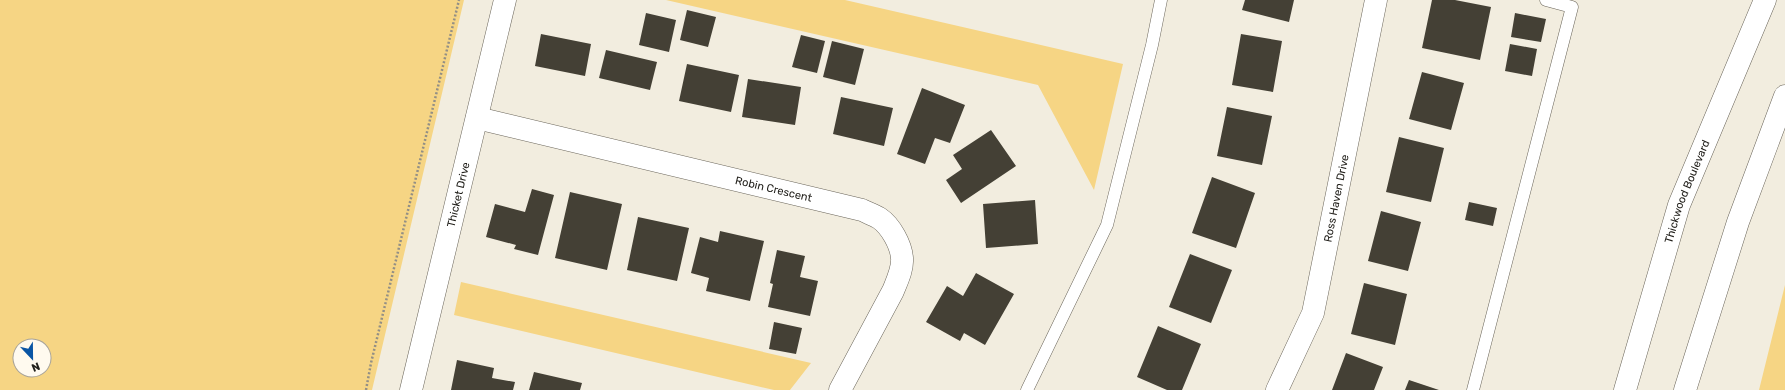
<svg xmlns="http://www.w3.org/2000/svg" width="1785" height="390" font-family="Rubik,sans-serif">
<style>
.green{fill:#f6d584;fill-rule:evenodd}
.building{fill:#444035}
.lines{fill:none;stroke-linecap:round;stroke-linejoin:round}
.lane-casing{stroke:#6a655a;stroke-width:13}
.street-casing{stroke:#6a655a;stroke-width:23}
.secondary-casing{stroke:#6a655a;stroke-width:23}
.path{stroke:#938f85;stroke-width:2.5;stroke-dasharray:2 2;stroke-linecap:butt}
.lane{stroke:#fff;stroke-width:12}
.street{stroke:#fff;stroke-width:22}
.secondary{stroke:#fff;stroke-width:22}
.labels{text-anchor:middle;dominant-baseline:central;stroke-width:4;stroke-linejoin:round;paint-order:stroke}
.street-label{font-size:11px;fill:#22201b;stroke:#fffaef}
</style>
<rect width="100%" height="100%" fill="#f2eddf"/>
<path class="green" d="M0,0H464L372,390H0ZM20,346H44V370H20Z
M666,0H845L1123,64L1094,190L1038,85Z
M461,282L811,363L790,390H774L454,315Z
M1785,285V390H1759Z"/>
<path class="building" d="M1245,0H1294L1289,22L1242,10Z
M1432,0H1455L1491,7L1480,60L1422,48Z
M687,10L716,17L708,47L680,40Z
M646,13L676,20L669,52L639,45Z
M1515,13L1546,19L1541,42L1511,37Z
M541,34L591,44L585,76L535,66Z
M1241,34L1282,41L1273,92L1232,85Z
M801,35L825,41L817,73L792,67Z
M832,41L864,49L855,85L823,77Z
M1510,44L1537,49L1532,76L1505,71Z
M606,50L657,62L650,90L599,78Z
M687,64L739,75L731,112L679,101Z
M1422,72L1464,83L1451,130L1409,119Z
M748,79L801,87L795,125L742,117Z
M922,88L965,105L950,143L935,138L925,164L897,154Z
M841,97L893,108L884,146L833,134Z
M1227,107L1272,116L1262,165L1217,156Z
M991,130L1016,166L961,203L946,180L962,169L953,155Z
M1399,137L1444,148L1431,202L1386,192Z
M1212,177L1255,193L1236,248L1192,233Z
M532,189L554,195L538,255L514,249L516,245L486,237L495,204L525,212Z
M570,192L622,204L607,270L555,258Z
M1035,200L1038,244L986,248L983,204Z
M1469,202L1497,208L1493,226L1465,220Z
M1381,211L1421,222L1408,271L1368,261Z
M638,217L689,228L677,281L627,270Z
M720,231L764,241L750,301L706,291L709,278L691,273L700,237L718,242Z
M777,250L805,256L800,277L818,281L810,316L768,307L773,284L770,283Z
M1190,254L1232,270L1211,323L1169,307Z
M976,273L1014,294L985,345L964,333L960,341L926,322L947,286L963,296Z
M1364,283L1407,294L1395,345L1351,334Z
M774,322L802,328L796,354L769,349Z
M1158,326L1201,344L1182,390H1167L1137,377Z
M1346,353L1383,367L1374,390H1332Z
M457,360L494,368L492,378L515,382L513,390H451Z
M534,372L582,383L580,390H529Z
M1409,380L1439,390H1405Z"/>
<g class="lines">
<defs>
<path id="lane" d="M1027,390L1107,225L1152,45L1161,0
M1473,390L1572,7L1546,0"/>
<g id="street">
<path id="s1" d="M477,118L862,210C868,213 874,215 879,218C891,226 901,245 902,258C903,269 897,281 893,291L840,390"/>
<path id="s2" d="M411,390L505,0"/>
<path id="s3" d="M1277,390L1313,313L1376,0"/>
</g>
<g id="secondary">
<path id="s4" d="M1625,390L1679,205L1765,0"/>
<path d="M1685,390L1738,222L1785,96"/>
</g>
</defs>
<use href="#lane" class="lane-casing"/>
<use href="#street" class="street-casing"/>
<use href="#secondary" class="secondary-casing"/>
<path class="path" d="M366,390L371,363L459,0"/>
<use href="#lane" class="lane"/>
<use href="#street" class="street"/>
<use href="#secondary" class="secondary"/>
</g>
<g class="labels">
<g class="street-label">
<text stroke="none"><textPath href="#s1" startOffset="305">Robin Crescent</textPath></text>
<text stroke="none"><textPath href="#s4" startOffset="208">Thickwood Boulevard</textPath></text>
<text stroke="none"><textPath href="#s2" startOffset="201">Thicket Drive</textPath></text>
<text stroke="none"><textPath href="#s3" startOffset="202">Ross Haven Drive</textPath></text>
</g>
</g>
<g transform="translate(32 358) rotate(158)"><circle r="19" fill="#fffaef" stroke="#a7a39a"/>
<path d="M0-3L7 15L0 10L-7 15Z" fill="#0a55a4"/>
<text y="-6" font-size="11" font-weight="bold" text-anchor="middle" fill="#22201b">N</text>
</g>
</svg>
